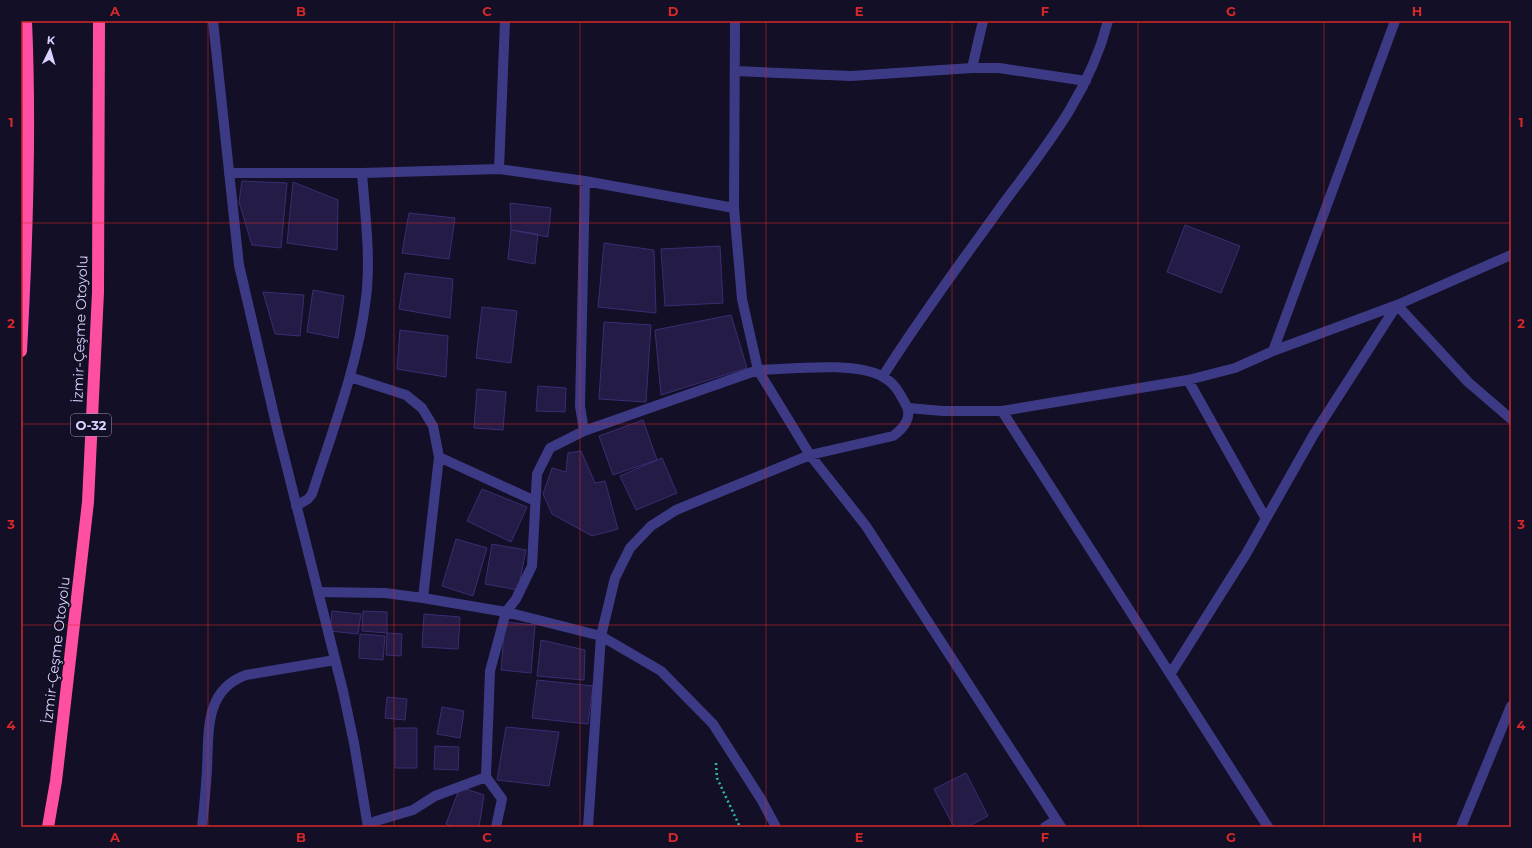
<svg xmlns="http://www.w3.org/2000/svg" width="1532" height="848" font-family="Montserrat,sans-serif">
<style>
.building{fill:#241b47;stroke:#3b2d73}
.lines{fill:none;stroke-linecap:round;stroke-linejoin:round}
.path{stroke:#2fb8b0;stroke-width:2.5;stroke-dasharray:2 3;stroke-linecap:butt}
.service{stroke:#3d3a85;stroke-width:10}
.minor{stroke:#3d3a85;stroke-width:10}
.tertiary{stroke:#3d3a85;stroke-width:10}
.motorway{stroke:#ff4fa3;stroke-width:12}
.grid{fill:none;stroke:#d62828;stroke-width:1;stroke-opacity:0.55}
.labels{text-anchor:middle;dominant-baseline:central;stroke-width:4;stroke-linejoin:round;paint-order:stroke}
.shield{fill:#130f26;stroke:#9e99be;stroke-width:1}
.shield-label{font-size:13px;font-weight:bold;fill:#d9d4ff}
.street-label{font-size:14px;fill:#d9d4ff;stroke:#130f26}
.neatline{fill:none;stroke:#d62828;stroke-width:1.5}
.grid-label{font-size:13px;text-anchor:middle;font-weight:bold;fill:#d62828}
</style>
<rect width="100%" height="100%" fill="#130f26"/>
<path class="building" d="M242,181L287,183L281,248L252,245L239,202Z
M293,182L338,200L337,250L287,243Z
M510,203L551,208L548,237L511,230Z
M409,213L455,218L449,259L402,253Z
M1185,225L1240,246L1221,293L1167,272Z
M511,230L538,234L535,264L508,259Z
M604,243L654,250L656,313L598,307Z
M720,246L723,303L665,306L661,249Z
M405,273L453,279L450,318L399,309Z
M313,290L344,296L338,338L307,332Z
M263,292L304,295L300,336L275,334Z
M482,307L517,311L511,363L476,358Z
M731,315L747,368L661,395L655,330Z
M604,322L651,325L646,402L599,399Z
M400,330L448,336L446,377L397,369Z
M538,386L566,388L565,412L536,411Z
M477,389L506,392L503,430L474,428Z
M643,420L657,460L613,475L599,436Z
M581,451L595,483L605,481L618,529L592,536L552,514L543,494L552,468L566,472L568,453Z
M662,458L677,493L636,510L620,476Z
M482,489L527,507L511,542L467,521Z
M456,539L487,548L473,596L442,586Z
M492,544L526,550L518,590L485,584Z
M332,611L361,614L358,634L330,631Z
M363,611L387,612V633L362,631Z
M424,614L460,617L458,649L422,647Z
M505,622L535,625L531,673L501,670Z
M387,633L402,634L401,656L386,655Z
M360,634L385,636L383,660L359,658Z
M541,640L585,650L584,680L537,676Z
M537,680L593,686L588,724L532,718Z
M387,697L407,699L405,720L385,718Z
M442,707L464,711L460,738L437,734Z
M506,727L559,732L549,786L497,780Z
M395,728H417V768H395Z
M435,746L459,747L458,770L434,769Z
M966,773L988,816L967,827H954L934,789Z
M460,787L484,795L479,827H454L446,824Z"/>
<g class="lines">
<path class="path" d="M716,763L717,778L740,827"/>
<path class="service" d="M202,827C204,808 206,788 207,769C209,732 204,690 246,675L335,660"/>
<path class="minor" d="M972,68L983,21
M735,71L851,76L972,68H999L1086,81
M499,169L505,21
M229,173H362L499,169L585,181L734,208L742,299L758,370L584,431L580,406L585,181
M734,208L735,21
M1273,351L1395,21
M883,376C920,317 962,261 1003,204C1047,145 1089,94 1108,21
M350,377L406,395L422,408L433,426L439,457L423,598
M1188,380L1266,519
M908,408L943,411H1002L1188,380L1235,368L1273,351L1397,305L1511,255
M1002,411L1268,827
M439,457L535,501
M296,506L308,499L312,494C333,429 358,365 366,298C371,257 365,214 362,173
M318,592L385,593L423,598L506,612L601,636L661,671L713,724L761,799L776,827
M1171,673L1246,554L1314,434L1397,305L1468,382L1511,419
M368,825L376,821L413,810L435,796L486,777
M496,827L502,799L486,777L490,671L506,612L516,599L532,566L537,474L550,448L584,431
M588,827L601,636L615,578L630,548L651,526L676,510L810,455L893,436C903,429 913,417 906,405C900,394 895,383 883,377C857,361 790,369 758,370L810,455L866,526L1061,827
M1045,827L1056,820"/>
<path class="tertiary" d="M213,21L239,265L277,428L343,691L354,743L368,827
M1461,827L1511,706"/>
<path class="motorway" d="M21,351C27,242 31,131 26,21
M48,827L56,781L88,502L98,292L99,21"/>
</g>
<path class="grid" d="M208,21V827M394,21V827M580,21V827M766,21V827M952,21V827M1138,21V827M1324,21V827M21,223H1511M21,424H1511M21,625H1511"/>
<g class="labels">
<rect class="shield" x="71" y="414" width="40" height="22" rx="3"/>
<g class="shield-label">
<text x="91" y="425">O-32</text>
</g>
<g class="street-label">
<text transform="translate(80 329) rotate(-88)">İzmir-Çeşme Otoyolu</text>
<text transform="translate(56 650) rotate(-83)">İzmir-Çeşme Otoyolu</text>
</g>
</g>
<rect width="1532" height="848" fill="none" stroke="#130f26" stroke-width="44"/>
<g transform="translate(50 50) rotate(5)" stroke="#130f26" stroke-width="3" paint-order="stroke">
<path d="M0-3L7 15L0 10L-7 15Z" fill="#d9d4ff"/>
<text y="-6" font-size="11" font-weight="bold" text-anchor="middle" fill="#d9d4ff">K</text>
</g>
<rect x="22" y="22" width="1488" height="804" class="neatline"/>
<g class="grid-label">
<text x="115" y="16">A</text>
<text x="301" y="16">B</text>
<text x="487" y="16">C</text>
<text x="673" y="16">D</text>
<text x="859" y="16">E</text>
<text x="1045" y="16">F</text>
<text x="1231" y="16">G</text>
<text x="1417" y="16">H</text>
<text x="11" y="127">1</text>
<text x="1521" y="127">1</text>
<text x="11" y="328">2</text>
<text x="1521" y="328">2</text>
<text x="11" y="529">3</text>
<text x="1521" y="529">3</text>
<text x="11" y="730">4</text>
<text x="1521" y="730">4</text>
<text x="115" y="842">A</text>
<text x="301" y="842">B</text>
<text x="487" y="842">C</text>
<text x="673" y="842">D</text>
<text x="859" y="842">E</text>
<text x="1045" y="842">F</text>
<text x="1231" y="842">G</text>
<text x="1417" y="842">H</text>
</g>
</svg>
